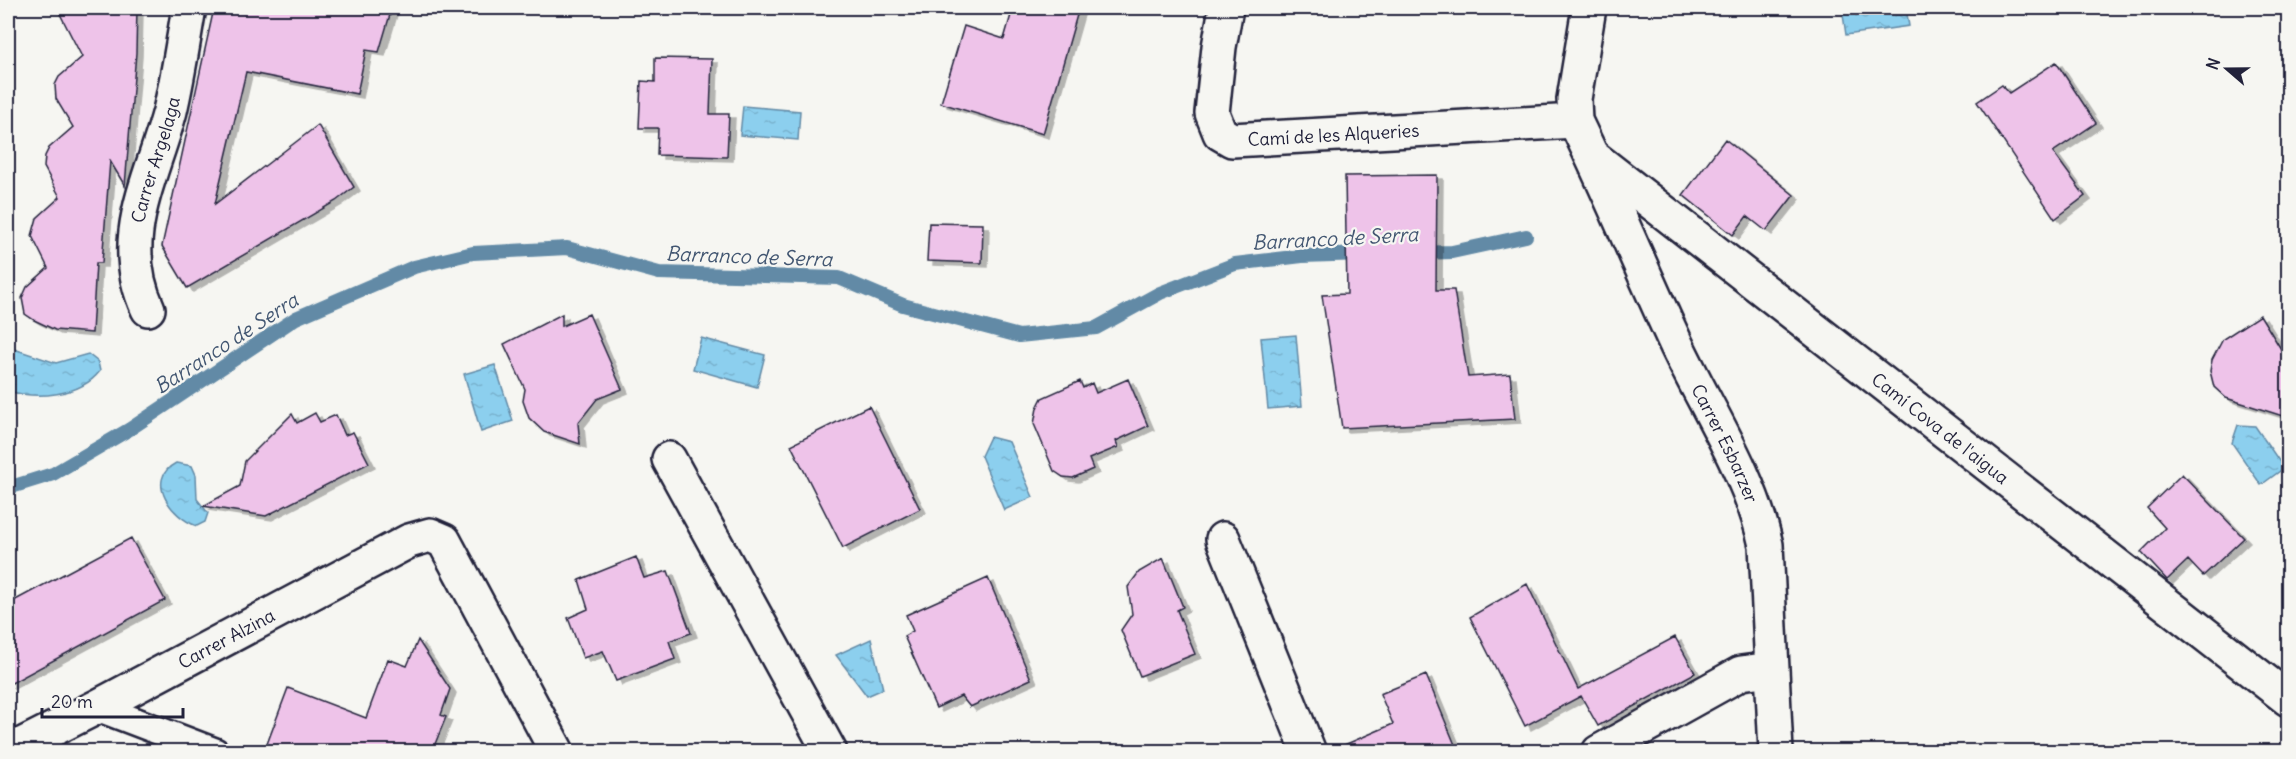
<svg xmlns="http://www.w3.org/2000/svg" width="2296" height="759" font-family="Delius,sans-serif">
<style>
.water{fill:url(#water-ripples);stroke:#628aa6;stroke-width:1.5}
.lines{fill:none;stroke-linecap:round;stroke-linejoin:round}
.stream{stroke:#628aa6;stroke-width:14}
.building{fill:#eec3e9;stroke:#22223b;stroke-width:1.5;filter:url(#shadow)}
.lane-casing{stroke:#22223b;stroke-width:32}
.street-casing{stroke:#22223b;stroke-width:38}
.lane{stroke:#f6f6f2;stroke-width:27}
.street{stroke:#f6f6f2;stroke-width:33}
.labels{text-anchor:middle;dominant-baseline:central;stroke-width:4.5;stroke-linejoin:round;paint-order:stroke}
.street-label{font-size:18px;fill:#22223b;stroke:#f6f6f2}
.water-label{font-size:20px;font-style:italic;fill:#425671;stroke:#f6f6f2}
</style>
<defs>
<pattern id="water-ripples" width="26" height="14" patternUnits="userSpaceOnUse" patternTransform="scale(1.5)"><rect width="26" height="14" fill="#8ccfee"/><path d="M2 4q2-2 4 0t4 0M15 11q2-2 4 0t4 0" fill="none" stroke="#78b1cd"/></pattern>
<filter id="shadow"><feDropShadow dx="6" dy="4" stdDeviation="0" flood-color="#0004"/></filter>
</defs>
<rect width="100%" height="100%" fill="#f6f6f2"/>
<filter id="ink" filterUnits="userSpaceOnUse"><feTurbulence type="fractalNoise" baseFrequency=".0167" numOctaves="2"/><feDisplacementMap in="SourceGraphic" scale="12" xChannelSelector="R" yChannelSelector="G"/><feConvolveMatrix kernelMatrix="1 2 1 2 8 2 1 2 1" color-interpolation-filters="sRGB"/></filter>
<g filter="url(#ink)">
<path class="water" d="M1842,8H1906L1909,26L1846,35Z
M743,106L800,111L798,140L740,135Z
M1296,335L1302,406L1268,409L1261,338Z
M701,338L765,355L757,387L693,369Z
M14,349L56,363L88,354L98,362L100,371C80,397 36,399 8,391V351Z
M495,365L513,421L481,432L464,374Z
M2238,425L2255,426L2284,468L2261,485L2232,443Z
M990,437L1009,442L1033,497L1004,510L981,456Z
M176,463L192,466L196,475L197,499L208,513L205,522L197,526C172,518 144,480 176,463Z
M871,639L883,689L867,696L836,655Z"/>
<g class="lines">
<path class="stream" d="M1419,253L1452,252L1526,236
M8,488L53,474L130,429L296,318L414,267L473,253L567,248L659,273L839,278L903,305L1019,336L1096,328L1160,293L1235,264L1302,256L1364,254"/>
</g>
<path class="building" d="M57,8H137L136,53L125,186L110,161L102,263H96L92,333L55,330L34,320L25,314L22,298L27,287L48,268L32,236L37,218L60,197L44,167L45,156L49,148L73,127L56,99L55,85L59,77L82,57Z
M214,8H392L379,52L366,50L357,94L246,72L215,204L318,125L354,187L336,201L187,288L162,246Z
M1013,8H1079L1043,134L941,103L964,26L1004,39Z
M655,58L712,59L710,114H729L727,157L657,155L658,128H639L641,81L655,82Z
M2056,62L2096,123L2053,152L2085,196L2055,219L1977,102L2002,85L2009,93Z
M1725,139L1794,195L1766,231L1747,216L1733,235L1683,195Z
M1437,175L1436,290H1454L1468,377L1510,374L1515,419L1342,428L1322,295L1347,294L1345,176Z
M929,223L983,224L982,263L927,261Z
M562,314V326L589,314L622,389L597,399L578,423L580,444L544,432L529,418L523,401L525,389L504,344Z
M2260,315L2289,362V418L2226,398L2214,387L2210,371L2212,360L2223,339Z
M1128,379L1148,426L1116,441L1118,447L1089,459L1093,469L1073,478L1063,477L1054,471L1034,424L1037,408L1042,398L1080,381L1083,388L1092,383L1096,393Z
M869,406L920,509L843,548L791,445Z
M315,413L320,422L336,415L345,435L353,432L369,463L266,516L203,506L240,486L245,461L292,414L297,423Z
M2182,474L2244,538L2203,576L2188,560L2167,580L2141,552L2165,528L2147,508Z
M131,538L165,600L8,685V604Z
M636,557L644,578L668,571L691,633L669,641L675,659L616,681L603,651L583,658L568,618L588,609L579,580Z
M1163,558L1183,607L1177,610L1195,654L1140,676L1121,630L1132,614L1128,587L1139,572Z
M988,578L1031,679L970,707L961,696L936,708L904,636L913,631L906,615Z
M1527,584L1578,689L1675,637L1695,673L1598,726L1581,696L1525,726L1470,617Z
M418,640L450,689L441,715L446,717L435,744L445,748L444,752H264L288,688L366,718L388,659L407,666Z
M1426,675L1458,752H1328L1393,724L1380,694Z"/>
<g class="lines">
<defs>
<path id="lane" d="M97,707L215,752"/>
<g id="street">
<path id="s1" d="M1226,8L1219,47L1212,113L1220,133L1232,140L1575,121"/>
<path id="s2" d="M1589,8L1574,99L1575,121C1611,195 1642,271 1677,346C1708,411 1750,474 1766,545L1776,752"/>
<path id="s3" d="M1592,156L2288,699"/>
<path id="s4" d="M148,309C115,239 152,179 170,111C178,77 183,42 189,8"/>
<path d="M669,459L830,752"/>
<path d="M1223,539L1309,752"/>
<path id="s5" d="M8,752L97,707L409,541L430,535L444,541L557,752"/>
<path d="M1599,752L1741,673L1771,669"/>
</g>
</defs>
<use href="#lane" class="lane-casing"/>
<use href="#street" class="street-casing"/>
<use href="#lane" class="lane"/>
<use href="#street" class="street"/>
</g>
</g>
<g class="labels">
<g class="street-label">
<text stroke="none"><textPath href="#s1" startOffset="243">Camí de les Alqueries</textPath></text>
<text stroke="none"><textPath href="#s4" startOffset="154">Carrer Argelaga</textPath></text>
<text stroke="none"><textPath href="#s3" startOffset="442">Camí Cova de l'aigua</textPath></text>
<text stroke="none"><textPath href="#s2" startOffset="470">Carrer Esbarzer</textPath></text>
<text stroke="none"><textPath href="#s5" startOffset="246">Carrer Alzina</textPath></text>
</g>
<g class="water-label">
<text transform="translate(1335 238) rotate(-3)">Barranco de Serra</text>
<text transform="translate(749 256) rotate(2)">Barranco de Serra</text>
<text transform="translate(226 343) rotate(-33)">Barranco de Serra</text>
</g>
</g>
<rect width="2296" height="759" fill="none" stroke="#f6f6f2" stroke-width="30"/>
<rect x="15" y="15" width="2266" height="729" fill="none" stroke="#22223b" stroke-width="2" filter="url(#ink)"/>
<g transform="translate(2227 69) rotate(290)" stroke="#f6f6f2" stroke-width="4.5" paint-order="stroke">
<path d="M0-4.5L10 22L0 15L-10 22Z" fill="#22223b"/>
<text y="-9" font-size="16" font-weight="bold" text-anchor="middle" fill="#22223b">N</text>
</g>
<path d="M42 708v9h141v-9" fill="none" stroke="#22223b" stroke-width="3"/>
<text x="51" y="708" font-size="18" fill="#22223b" stroke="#f6f6f2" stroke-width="4.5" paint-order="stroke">20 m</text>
</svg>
